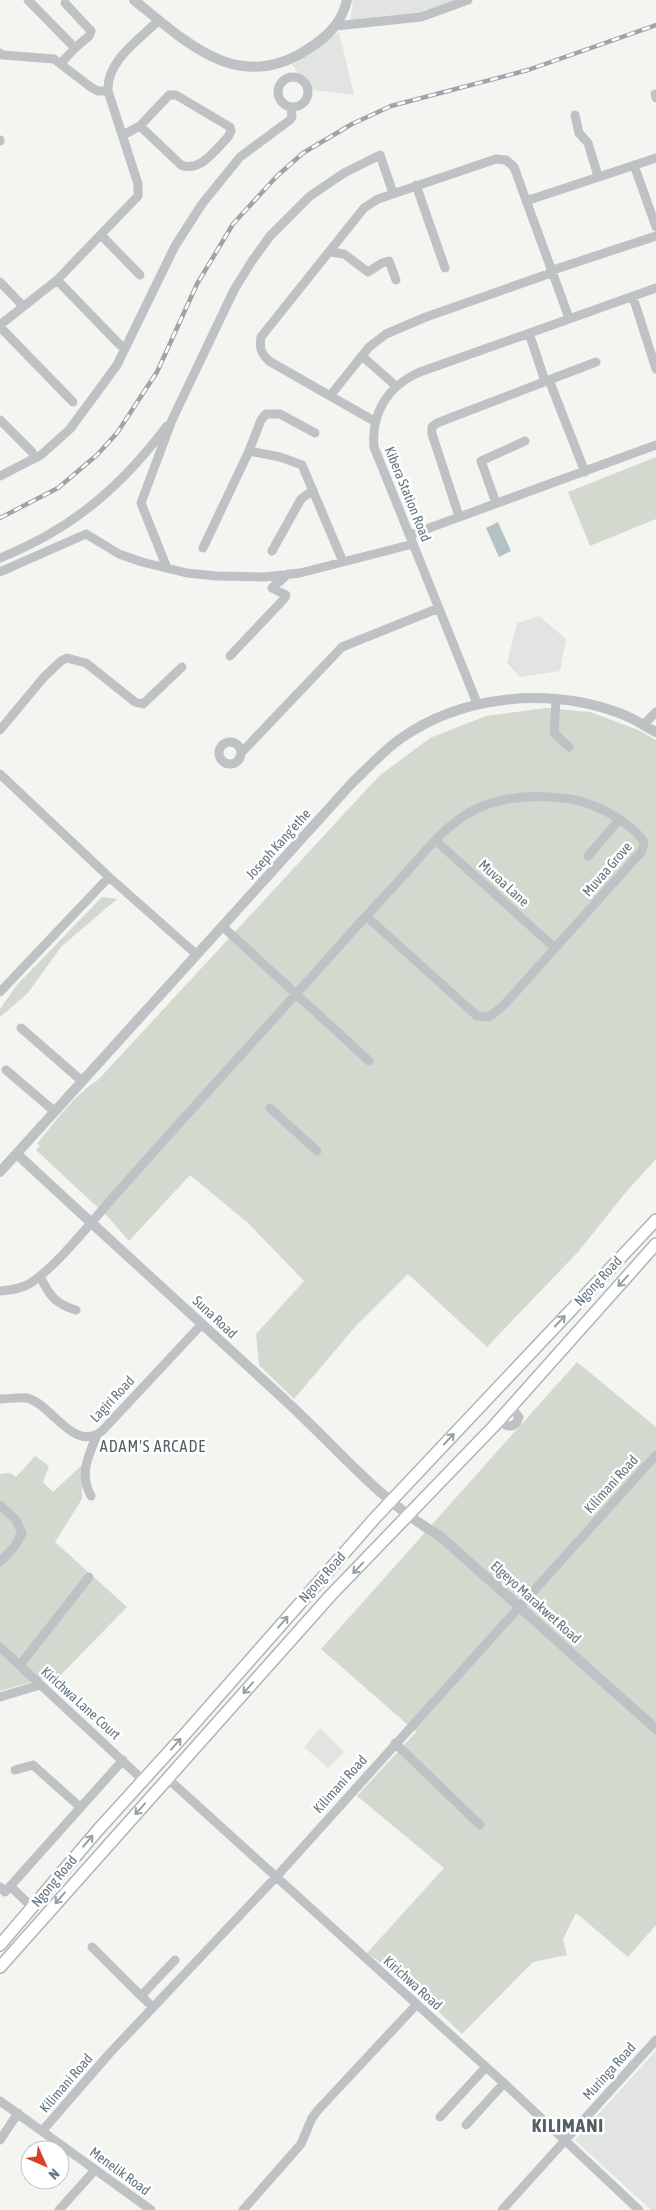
<svg xmlns="http://www.w3.org/2000/svg" width="656" height="2210" font-family="'Asap Condensed',sans-serif">
<style>
.built{fill:#e2e4e2}
.green{fill:#d4d9d0}
.water{fill:#b4c2c5}
.lines{fill:none;stroke-linecap:round;stroke-linejoin:round}
.secondary-casing{stroke:#aeb4b8;stroke-width:14}
.minor{stroke:#bec2c5;stroke-width:9}
.tertiary{stroke:#bec2c5;stroke-width:10}
.secondary{stroke:#fff;stroke-width:11}
.rail-casing{stroke:#9da5a9;stroke-width:4.5}
.rail{stroke:#fff;stroke-width:2.5;stroke-dasharray:8;stroke-linecap:butt}
.oneway{stroke:#93a0a6}
.labels{text-anchor:middle;dominant-baseline:central;stroke-width:5;stroke-linejoin:round;paint-order:stroke}
.street-label{font-size:14px;fill:#657780;stroke:#fff}
.quarter-label{font-size:16px;letter-spacing:1px;fill:#526066;stroke:#fff}
.district-label{font-size:19px;font-weight:bold;letter-spacing:1px;fill:#526066;stroke:#fff}
</style>
<rect width="100%" height="100%" fill="#f4f4f1"/>
<path class="built" d="M353,0H458L427,11L424,8L426,13L350,22Z
M339,32L354,95L313,90L292,65Z
M539,616L566,639L560,671L520,677L507,663L517,623Z
M320,1728L344,1752L328,1768L304,1747Z
M656,2051V2210H651L575,2140Z"/>
<path class="green" d="M656,457V519L590,546L568,492Z
M545,708L590,712L638,730L656,740V1159L626,1192L578,1252L487,1347L408,1274L355,1327L294,1399L259,1365L256,1334L304,1281L248,1223L190,1175L129,1241L108,1217L36,1150L40,1145L37,1144C55,1122 74,1095 98,1080L379,776L430,738L486,716Z
M102,897L117,899L62,946L27,994L0,1017V1009L16,986Z
M577,1362L656,1427V1925L628,1957L576,1913L563,1939L567,1955L533,1962L462,2034L410,1984L367,1953L444,1868L357,1796L416,1732L321,1649Z
M35,1456L49,1466L43,1482L53,1492L82,1465V1499L55,1542L127,1607L51,1685L43,1679L0,1691V1474L10,1473L16,1477Z"/>
<path class="water" d="M498,522L511,551L499,557L486,528Z"/>
<g class="lines">
<defs>
<path id="secondary" d="M0,1945L98,1830L186,1733L375,1518L656,1220
M0,1967L331,1595L494,1426L656,1244"/>
</defs>
<use href="#secondary" class="secondary-casing"/>
<path class="minor" d="M28,0L75,48L61,63
M65,3L91,31L89,36L75,48
M336,26L421,17L468,0
M0,53L3,55L54,59L92,88L98,91H108
M278 92a15 15 0 1 1 30 0a15 15 0 1 1-30 0Z
M655,94L656,98
M169,95H176L230,127L231,131L228,137C216,149 200,173 181,165L140,126Z
M575,115L579,133L588,143L598,176
M123,135L140,126
M0,140V141
M634,165L656,227
M416,185L445,268
M526,201L656,158
M101,235L140,275
M330,252L344,254L368,272L382,263L389,261L396,280
M550,271L656,236
M57,280L120,345
M0,282L22,305
M633,297L656,369
M0,325L57,280L138,196V184L108,91C106,61 140,39 159,20
M0,327L73,402
M529,333L545,381
M362,356L396,386
M330,396L369,347L386,334L426,317L551,273
M0,420L32,452
M374,421L269,361C261,353 259,348 261,337L364,208L378,199L496,159L506,160L514,167L569,318
M249,451L280,457L302,465L343,562
M585,472L549,380L596,362
M0,476L41,455L70,429L117,365L175,246L202,204L240,157L290,120L292,117L291,108
M496,503L481,461L525,441
M459,516L432,434V427L437,423L549,380
M410,535L656,445
M203,548L249,451L261,420L266,414H280L315,433
M272,551L301,499L313,490
M0,558C72,529 120,488 167,426
M167,568L141,503L172,420L234,290L252,261L270,236L310,196L344,173L380,155L393,193
M0,572L86,534L119,554L142,562L187,573L216,576L264,577L300,573L413,544
M230,656L284,599L286,595L272,588L288,574
M556,700L554,733L569,747
M477,703L374,447C371,412 388,386 420,372L656,288
M643,725L656,712
M0,730L44,677L61,661L67,658L86,663L135,702L143,704L182,667
M219 753a11 11 0 1 1 22 0a11 11 0 1 1-22 0Z
M241,753L342,647L439,608
M0,774L109,877L196,954
M435,840L555,948
M588,856L619,820
M222,926L369,1061
M0,992L109,877
M21,1028L82,1081
M6,1070L54,1111
M270,1108L317,1151
M40,1276C49,1295 55,1304 76,1310
M0,1291C11,1290 20,1289 29,1284C57,1267 94,1218 117,1193C191,1109 267,1027 341,944C362,920 384,897 406,873C426,850 445,826 472,811C503,795 536,794 570,799C595,803 630,821 644,842L642,851L503,1006L489,1017L477,1016L366,916
M0,1399C8,1399 19,1397 27,1398C52,1404 73,1453 102,1431L202,1324
M499,1420C507,1428 515,1429 519,1417L511,1407
M91,1496C79,1475 88,1456 97,1435
M0,1505L16,1520L22,1533L15,1546L0,1562
M0,1647L143,1780
M20,1665L89,1577
M0,1697L40,1685
M395,1743L480,1825
M15,1770L33,1765L80,1807
M167,1778L506,2085L639,2210
M10,1886L32,1907
M0,1887L5,1892L123,1760
M92,1947L141,1996
M153,2007L141,1996L175,1960
M0,2101L151,2210
M440,2117L486,2067
M466,2125L504,2083
M43,2130L109,2054L277,1876L656,1455
M0,2140L18,2113
M59,2210L95,2170
M243,2210L301,2144L312,2118L318,2110L417,2004
M502,2210L656,2040"/>
<path class="tertiary" d="M134,0C187,43 239,95 308,49C327,37 342,23 347,0
M17,1154C106,1237 197,1319 287,1402C337,1448 381,1502 440,1536L656,1729
M0,1172L352,783C368,768 383,751 400,739C462,695 548,687 619,713C632,717 644,726 656,732"/>
<use href="#secondary" class="secondary"/>
<defs>
<path id="rail" d="M0,518L58,488L97,455L117,433L157,372L197,284L233,224L277,176L303,153L352,124L391,106L528,70L656,25"/>
</defs>
<use href="#rail" class="rail-casing"/>
<use href="#rail" class="rail"/>
</g>
<defs><path id="oneway-shaft" d="M-6 0H5M1.5-3L5.5 0L1.5 3" fill="none" stroke-width="1.6" stroke-linecap="round" stroke-linejoin="round" transform="scale(1.25)"/></defs>
<g class="oneway">
<use href="#oneway-shaft" transform="translate(623 1281) rotate(132)"/>
<use href="#oneway-shaft" transform="translate(560 1321) rotate(-47)"/>
<use href="#oneway-shaft" transform="translate(449 1439) rotate(-47)"/>
<use href="#oneway-shaft" transform="translate(358 1568) rotate(134)"/>
<use href="#oneway-shaft" transform="translate(283 1622) rotate(-49)"/>
<use href="#oneway-shaft" transform="translate(248 1688) rotate(132)"/>
<use href="#oneway-shaft" transform="translate(176 1744) rotate(-48)"/>
<use href="#oneway-shaft" transform="translate(140 1809) rotate(132)"/>
<use href="#oneway-shaft" transform="translate(88 1841) rotate(-50)"/>
<use href="#oneway-shaft" transform="translate(60 1898) rotate(131)"/>
</g>
<g class="labels">
<g class="street-label">
<text transform="translate(408 494) rotate(68)">Kibera Station Road</text>
<text transform="translate(278 844) rotate(-48)">Joseph Kang'ethe</text>
<text transform="translate(607 869) rotate(-49)">Muvaa Grove</text>
<text transform="translate(504 883) rotate(42)">Muvaa Lane</text>
<text transform="translate(598 1281) rotate(-47)">Ngong Road</text>
<text transform="translate(215 1317) rotate(43)">Suna Road</text>
<text transform="translate(112 1399) rotate(-47)">Lagiri Road</text>
<text transform="translate(611 1484) rotate(-48)">Kilimani Road</text>
<text transform="translate(322 1577) rotate(-48)">Ngong Road</text>
<text transform="translate(536 1602) rotate(42)">Elgeyo Marakwet Road</text>
<text transform="translate(81 1703) rotate(42)">Kirichwa Lane Court</text>
<text transform="translate(340 1784) rotate(-48)">Kilimani Road</text>
<text transform="translate(54 1881) rotate(-50)">Ngong Road</text>
<text transform="translate(413 1983) rotate(42)">Kirichwa Road</text>
<text transform="translate(609 2071) rotate(-48)">Muringa Road</text>
<text transform="translate(66 2083) rotate(-49)">Kilimani Road</text>
<text transform="translate(120 2171) rotate(36)">Menelik Road</text>
</g>
<g class="quarter-label">
<text x="153" y="1446">ADAM'S ARCADE</text>
</g>
<g class="district-label">
<text x="568" y="2125">KILIMANI</text>
</g>
</g>
<g transform="translate(45 2165) rotate(135)"><circle r="24" fill="#ffffff" stroke="#c1c9cc"/>
<path d="M0-4L9 19L0 12L-9 19Z" fill="#da3f2b"/>
<text y="-8" font-size="14" font-weight="bold" text-anchor="middle" fill="#657780">N</text>
</g>
</svg>
